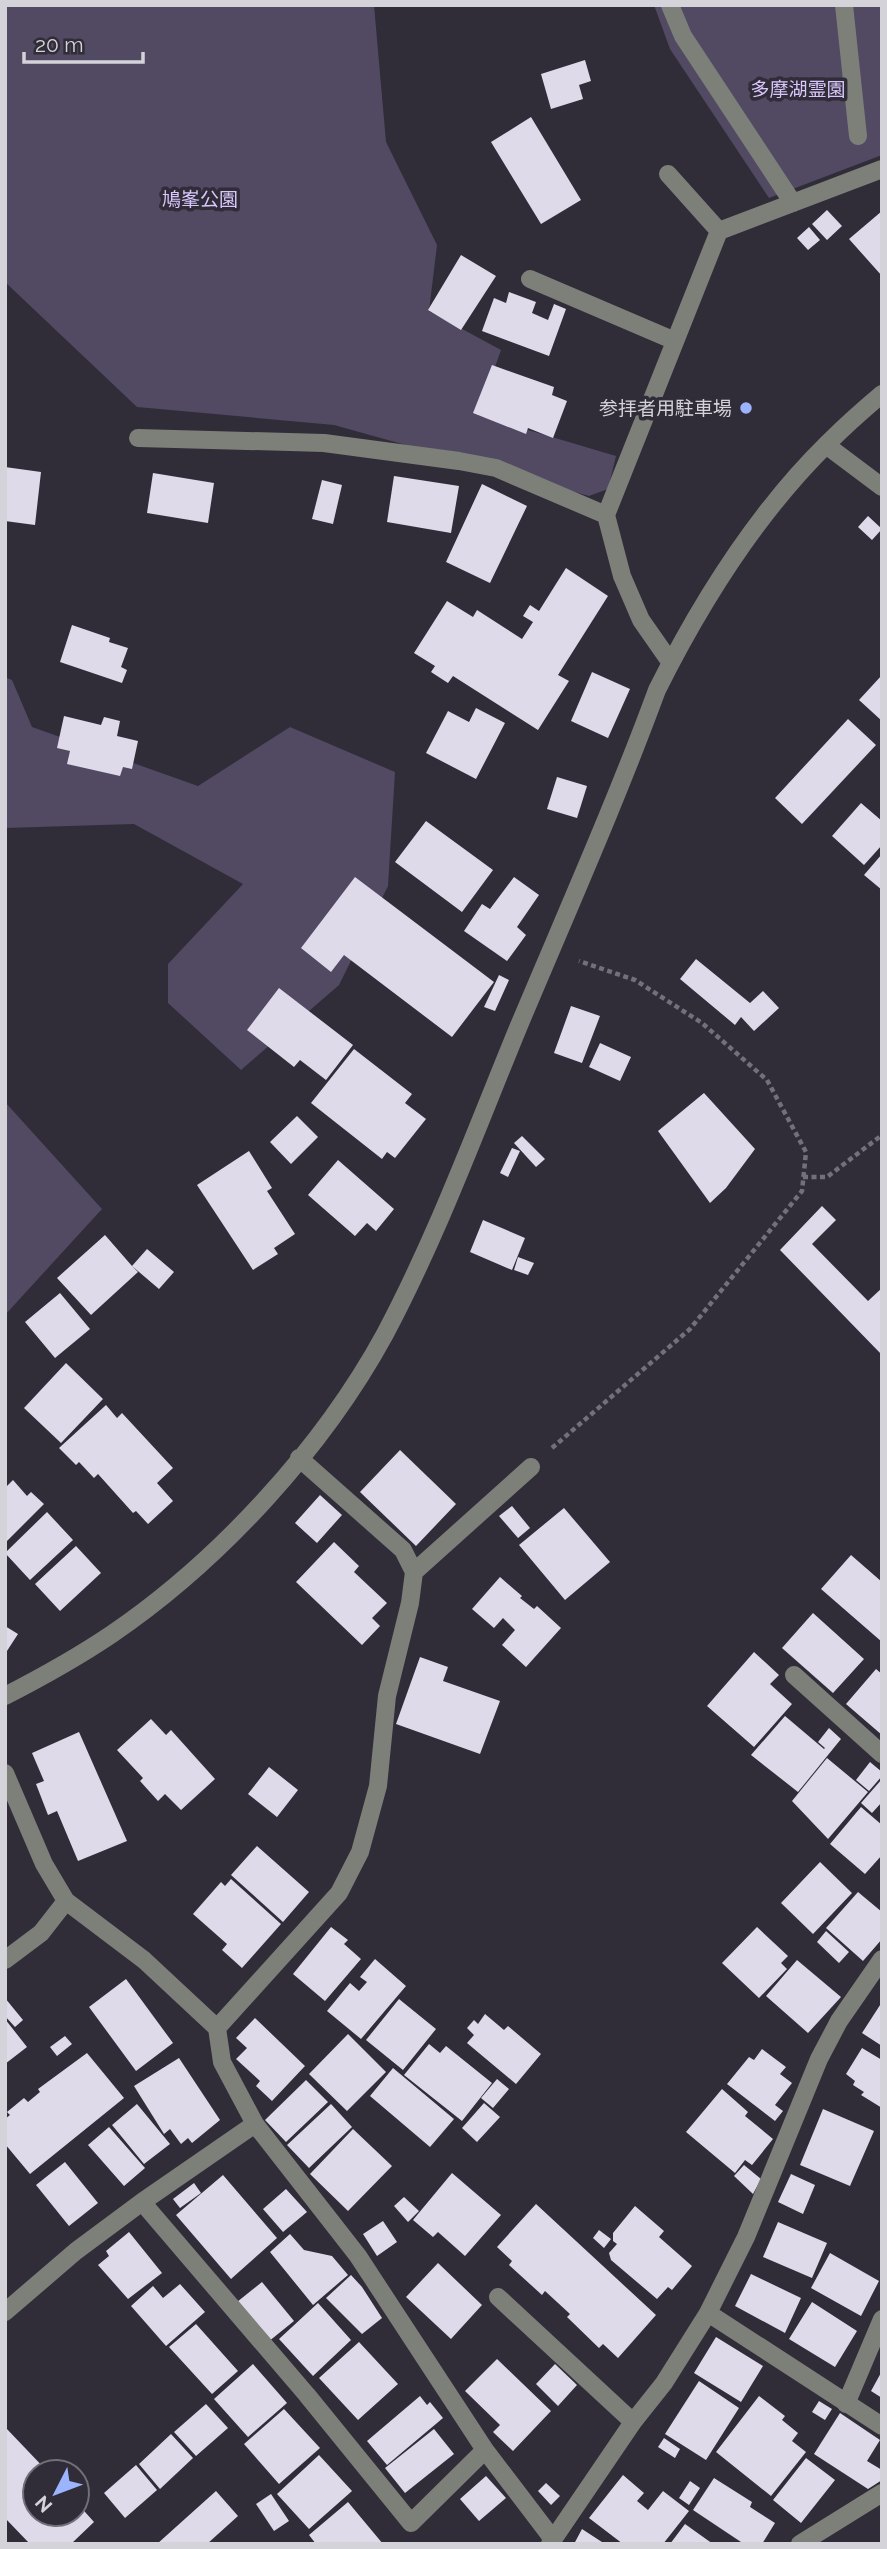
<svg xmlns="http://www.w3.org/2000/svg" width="887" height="2549" font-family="Raleway,'Noto Sans JP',sans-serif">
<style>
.green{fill:#524963}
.building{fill:#dfdaea}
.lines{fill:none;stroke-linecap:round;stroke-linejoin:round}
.path{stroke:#74707a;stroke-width:4.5;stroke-dasharray:5 3.5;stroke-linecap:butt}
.minor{stroke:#7d7f79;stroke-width:18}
.poi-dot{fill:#9cb4fd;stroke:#302c38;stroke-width:2.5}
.labels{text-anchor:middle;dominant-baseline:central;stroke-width:7;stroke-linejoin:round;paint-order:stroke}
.park-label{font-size:19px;fill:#d9c7fc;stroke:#302c38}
.poi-label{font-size:19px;fill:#d5d3da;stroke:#302c38;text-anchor:end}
</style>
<rect width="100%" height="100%" fill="#302c38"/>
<path class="green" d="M5,5H374L386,142L437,245L429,311L501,350L478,415L616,456L608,489L589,496L334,425L137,407L5,282Z
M654,5H882V155L769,198L670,49Z
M5,677L12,680L32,727L198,786L290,727L395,772L388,886L339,985L241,1070L168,1003V964L243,884L134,824L5,828Z
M5,1102L102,1209L5,1315Z"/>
<path class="building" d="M585,60L591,81L579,85L583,99L551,109L541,74Z
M531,117L581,200L541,224L491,142Z
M827,210L842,226L827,240L812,224Z
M882,211V276L849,239Z
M809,227L820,240L808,250L797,238Z
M461,255L496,276L461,330L428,310Z
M509,292L536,302L532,313L548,320L554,304L566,309L549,356L482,331L494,298L506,303Z
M492,365L554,387L552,395L567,401L553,438L528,428L526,434L473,413Z
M5,467L41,472L35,525L5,521Z
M153,473L214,483L208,523L147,513Z
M394,476L459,486L451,533L387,522Z
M322,480L342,485L333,524L312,519Z
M482,484L527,506L490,583L446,562Z
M868,516L882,529L872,540L858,527Z
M566,568L608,596L558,675L569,681L538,730L453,676L448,683L431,672L435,666L414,653L447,601L473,617L477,610L522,639L533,622L523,616L530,605L539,611Z
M72,625L110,638L109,642L128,648L121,667L127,670L122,683L60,662Z
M592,672L630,689L608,738L571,721Z
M882,675V721L859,700Z
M476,708L505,723L476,779L426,753L448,711L469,722Z
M64,716L101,725L104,717L120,721L117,736L138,741L132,769L123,767L120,776L67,764L70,751L57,748Z
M848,719L876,745L802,824L775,798Z
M557,777L587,786L577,818L547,809Z
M861,803L882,821V845L864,865L832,836Z
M426,821L493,870L462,912L395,862Z
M882,854V890L864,875Z
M355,877L494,982L452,1037L344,955L331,972L301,948Z
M514,877L539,895L517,927L526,935L507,961L464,931L482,904L490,909Z
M696,959L750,1003L763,991L779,1008L754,1031L741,1017L735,1025L680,979Z
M499,975L509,980L495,1011L484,1007Z
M279,988L353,1045L326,1080L300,1060L294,1067L247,1030Z
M571,1006L600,1016L582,1063L554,1053Z
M600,1043L631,1057L620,1081L589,1067Z
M354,1049L412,1094L405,1103L426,1119L395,1158L387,1152L382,1159L311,1103Z
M704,1093L755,1149L726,1188L710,1203L658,1131Z
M297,1116L318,1137L291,1164L270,1142Z
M522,1136L545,1159L536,1167L514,1143Z
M512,1148L520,1151L508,1177L500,1173Z
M249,1151L272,1188L267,1191L295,1234L274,1248L278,1254L253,1270L197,1185Z
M338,1160L394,1209L376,1231L367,1223L355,1236L308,1195Z
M822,1206L836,1220L812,1244L868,1301L882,1288V1355L780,1250Z
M483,1220L525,1238L512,1270L470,1252Z
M105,1235L132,1266L147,1249L174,1272L159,1289L132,1266L138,1272L91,1315L57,1278Z
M518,1257L534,1263L528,1275L514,1270Z
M60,1293L90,1329L55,1358L25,1322Z
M66,1363L103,1399L61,1443L24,1408Z
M106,1405L117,1418L122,1413L173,1468L157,1483L173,1501L148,1524L136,1511L133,1513L98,1474L94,1478L79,1462L76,1465L59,1448Z
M400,1450L456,1504L416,1546L360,1492Z
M13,1480L27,1496L31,1492L44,1504L5,1543V1488Z
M320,1495L342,1515L317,1543L295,1523Z
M512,1506L530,1528L518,1538L499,1516Z
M564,1508L610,1562L565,1600L519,1545Z
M47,1512L73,1540L30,1580L5,1553Z
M334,1542L359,1566L354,1572L387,1603L372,1618L380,1626L362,1645L296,1582Z
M76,1546L101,1573L60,1611L35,1584Z
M851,1555L882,1582V1642L821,1589Z
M500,1577L522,1596L520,1598L534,1609L537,1606L561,1628L526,1667L502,1645L515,1630L503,1618L494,1628L472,1609Z
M813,1613L864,1659L833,1693L782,1648Z
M5,1626L18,1634L5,1654Z
M754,1652L779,1675L770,1684L792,1704L754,1747L707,1706Z
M420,1657L448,1667L443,1681L500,1701L480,1754L396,1724Z
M876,1669L882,1674V1735L846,1704Z
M785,1716L824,1749L825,1748L818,1742L829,1728L841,1739L798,1792L751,1755Z
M151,1719L166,1735L171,1730L215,1779L181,1810L165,1794L158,1801L140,1781L143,1778L117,1750Z
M79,1732L127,1841L78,1861L57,1811L48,1815L36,1784L44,1781L32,1753Z
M827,1758L868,1792L828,1839L792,1801Z
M870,1762L882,1772V1776L869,1791L856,1780Z
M269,1767L298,1790L277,1817L248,1794Z
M882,1779V1802L872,1813L861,1803Z
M861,1807L882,1825V1855L865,1874L830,1844Z
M257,1846L309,1892L283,1922L231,1875Z
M820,1862L852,1893L813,1934L781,1903Z
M231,1879L281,1924L242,1968L222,1950L227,1944L193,1914L221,1882L225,1886Z
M858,1892L882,1912V1939L863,1961L826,1928Z
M331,1927L348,1940L344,1944L361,1959L325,2001L293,1974Z
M757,1927L788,1956L781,1963L787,1969L759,1998L722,1963Z
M826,1931L849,1952L839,1963L817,1942Z
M375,1959L406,1986L361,2039L327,2011L350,1983L359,1991L367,1982L360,1977Z
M797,1960L841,1997L808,2033L766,1996Z
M126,1979L173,2043L136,2071L89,2007Z
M5,1998L23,2020L15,2027L5,2016Z
M399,1999L436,2029L403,2070L366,2040Z
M882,2002V2046L862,2033Z
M485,2014L504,2030L508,2026L541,2054L516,2084L467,2043L474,2035L467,2028L474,2020L478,2024Z
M255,2018L305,2066L272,2101L256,2086L260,2081L236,2059L247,2048L236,2038Z
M5,2019L27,2047L5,2064Z
M348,2034L386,2072L347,2111L309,2074Z
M65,2036L72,2044L57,2056L50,2047Z
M429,2044L440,2053L446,2046L492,2083L462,2121L404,2075Z
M862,2048L882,2060V2108L861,2095L864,2092L853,2085L855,2081L846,2074Z
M762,2049L786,2067L780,2074L792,2083L775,2105L783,2111L775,2121L727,2084L749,2057L754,2060Z
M87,2053L124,2098L30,2174L5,2144V2119L10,2115L7,2112L24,2098L28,2102L40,2092L38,2089Z
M179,2058L220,2120L192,2143L188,2138L181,2144L170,2129L164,2134L134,2086Z
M393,2068L454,2119L430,2147L370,2096Z
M497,2079L509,2089L493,2108L481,2098Z
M306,2080L328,2102L286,2142L265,2120Z
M722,2089L748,2112L745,2116L773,2139L752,2165L745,2160L735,2173L686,2132Z
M484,2103L500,2117L477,2142L462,2128Z
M137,2104L170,2144L144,2164L112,2125Z
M331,2104L352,2127L309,2168L287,2145Z
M823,2109L874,2131L850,2186L800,2165Z
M109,2127L145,2168L124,2186L88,2145Z
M353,2129L392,2166L348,2211L310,2174Z
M65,2162L98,2203L69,2226L36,2185Z
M744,2165L761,2179L753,2194L734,2176Z
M452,2173L501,2215L465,2256L438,2232L433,2237L413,2220Z
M791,2174L815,2185L803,2214L778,2202Z
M223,2175L277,2238L231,2279L176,2215Z
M194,2183L201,2193L180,2208L173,2199Z
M286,2189L307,2212L283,2232L263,2209Z
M404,2197L419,2211L408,2222L394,2206Z
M536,2204L656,2315L618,2358L603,2344L599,2348L567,2317L570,2314L545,2291L542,2295L509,2265L512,2261L497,2247Z
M635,2206L664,2231L659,2237L692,2266L672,2290L668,2287L657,2299L611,2260L609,2253L617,2244L613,2241V2233Z
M383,2221L397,2242L377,2256L363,2234Z
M778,2222L827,2243L812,2278L763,2257Z
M599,2230L611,2239L604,2248L593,2238Z
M129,2232L162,2273L128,2299L98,2265L109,2256L106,2251Z
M290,2234L304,2250L332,2256L348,2275L313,2305L270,2252Z
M830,2253L879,2281L861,2316L811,2288Z
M438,2263L482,2305L451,2339L406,2297Z
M751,2274L801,2298L785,2333L735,2306Z
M351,2275L362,2287L382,2318L362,2334L326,2298Z
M262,2282L294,2321L268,2342L237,2302Z
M180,2284L205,2312L166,2346L131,2306L153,2286L163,2298Z
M812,2302L857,2331L835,2367L789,2339Z
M318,2303L351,2340L313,2376L279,2339Z
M196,2324L238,2371L212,2394L169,2347Z
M716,2337L763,2366L741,2402L694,2373Z
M359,2342L398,2384L358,2420L319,2378Z
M497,2359L551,2411L513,2451L493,2432L500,2425L465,2391Z
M253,2364L287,2403L248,2437L214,2399Z
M555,2364L577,2385L558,2406L536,2384Z
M882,2371V2398L871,2391Z
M699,2381L739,2408L706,2460L665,2434Z
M420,2396L427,2405L430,2402L443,2418L387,2465L367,2441Z
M759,2396L785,2416L782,2420L798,2433L792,2441L806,2452L771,2496L716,2452Z
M819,2401L832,2409L825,2420L812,2412Z
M206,2404L228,2428L196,2456L174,2432Z
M284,2409L320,2448L279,2484L244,2444Z
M840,2413L880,2440L867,2461L882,2470V2480L868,2489L814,2454Z
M5,2427L48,2472H35V2514H77V2503L94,2522L71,2544H30L5,2518Z
M434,2429L454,2454L405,2493L385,2468Z
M171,2434L193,2458L160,2489L139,2464Z
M664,2438L680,2449L675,2458L658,2447Z
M319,2455L352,2491L309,2529L277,2494Z
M806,2458L835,2480L801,2523L773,2500Z
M136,2465L157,2490L125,2518L104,2493Z
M623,2475L644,2493L637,2501L648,2510L663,2491L689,2511L663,2544H623L589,2518Z
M486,2476L506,2498L479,2521L460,2499Z
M714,2478L752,2502L750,2507L775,2523L762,2544H744L693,2510Z
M690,2481L700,2488L689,2505L679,2498Z
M546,2483L560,2496L551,2505L538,2491Z
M216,2491L238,2516L207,2544H157Z
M271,2494L289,2521L274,2531L256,2504Z
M348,2502L383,2544H316L309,2535Z
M685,2524L713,2544H670Z
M582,2529L605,2544H574Z"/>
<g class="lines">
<path class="path" d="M803,1177H827L882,1135
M552,1448L690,1329L802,1191L806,1152L767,1080L702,1023L635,980L579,961"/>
<path class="minor" d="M670,5L683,36L793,203
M844,5L858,136
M668,174L719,231
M530,279L675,341
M138,438L324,443L459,461L496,468L606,515
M826,445L882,487
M671,663L641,620L622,576L606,515L719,231L882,169
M299,1458L403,1550L414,1572L410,1603L387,1696L378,1786L360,1852L339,1893L217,2028L222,2062L255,2124L358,2256L485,2450L552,2538
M414,1572L531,1467
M794,1675L882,1754
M5,1696C42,1677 78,1657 112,1634C219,1561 323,1448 385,1334C437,1236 476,1130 518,1028C565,916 615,804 657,690C701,602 756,514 827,444C844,427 863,410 882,394
M5,1773L44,1864L66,1901L144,1960L217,2028
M5,1960L41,1933L66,1901
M142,2202L307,2395L411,2523L485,2450
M498,2297L633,2422
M5,2312L76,2251L142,2202L255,2124
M708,2313L882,2426
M846,2404L882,2319
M550,2544L633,2422L664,2383L708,2313L746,2237L819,2059L839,2021L882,1959
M800,2544L882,2493"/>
</g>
<circle class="poi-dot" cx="746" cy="408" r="7"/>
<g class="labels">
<g class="park-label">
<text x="798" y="89">多摩湖霊園</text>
<text x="200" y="199">鳩峯公園</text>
</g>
<g class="poi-label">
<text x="732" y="408">参拝者用駐車場</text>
</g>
</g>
<rect width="887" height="2549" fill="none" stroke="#d5d3da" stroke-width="14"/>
<g transform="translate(56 2493) rotate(228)"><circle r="33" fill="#302c38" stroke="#726f79" stroke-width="2"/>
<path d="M0-5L12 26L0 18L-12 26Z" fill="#9cb4fd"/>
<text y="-10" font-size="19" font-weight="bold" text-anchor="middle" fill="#d5d3da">N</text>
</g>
<path d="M24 52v10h119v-10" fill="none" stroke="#d5d3da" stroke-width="3.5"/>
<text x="35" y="52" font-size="21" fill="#d5d3da" stroke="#302c38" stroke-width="5" paint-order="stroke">20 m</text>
</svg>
